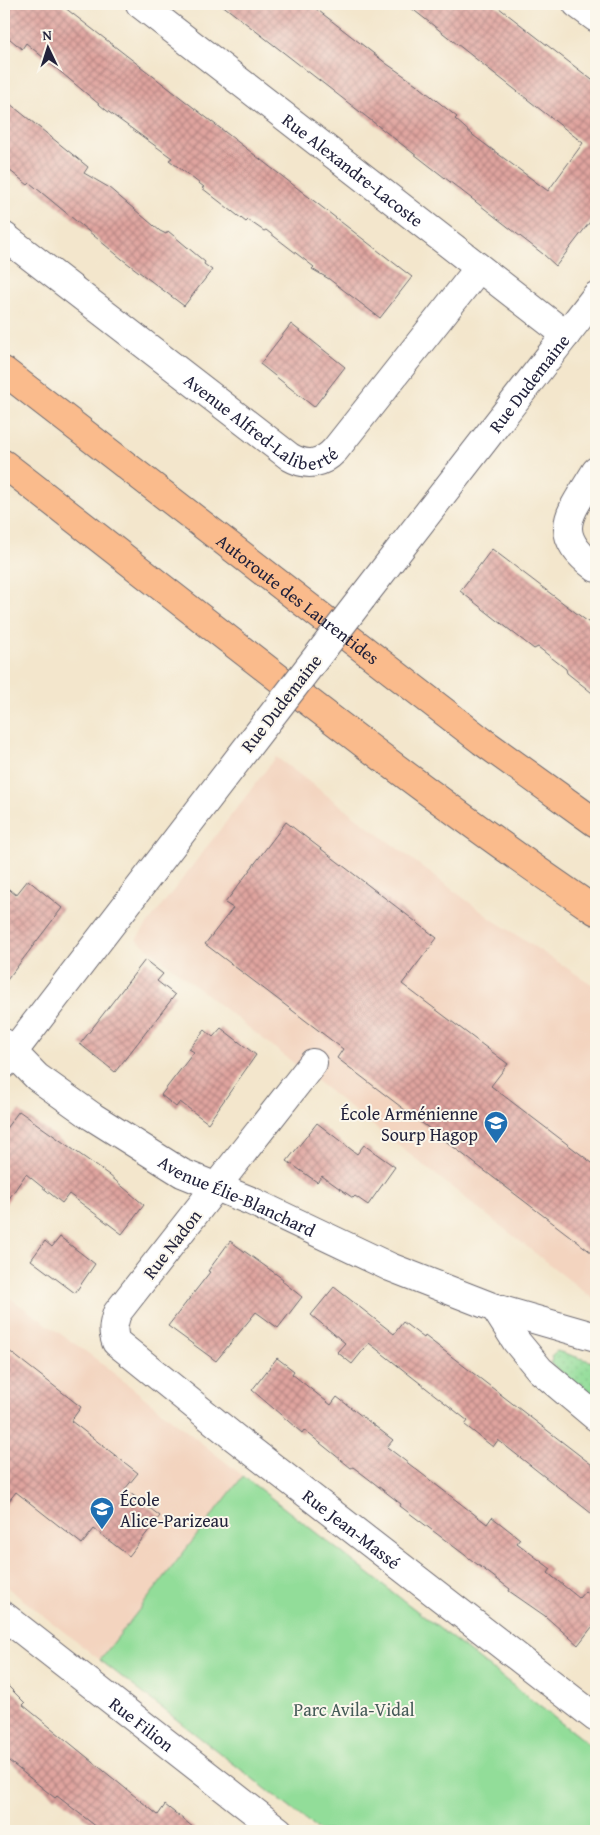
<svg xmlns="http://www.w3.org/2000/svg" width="600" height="1835" font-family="'Gentium Book Plus',serif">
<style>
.built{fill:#f3d4bf}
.grass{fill:url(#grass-dots);stroke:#5a806a}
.green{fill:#92dd99;stroke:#5a806a}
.building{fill:url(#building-cross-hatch)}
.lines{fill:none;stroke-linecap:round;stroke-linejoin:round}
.minor-casing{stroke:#6b676e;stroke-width:30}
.highway-casing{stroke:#6b676e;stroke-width:30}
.minor{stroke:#fff;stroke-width:28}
.highway{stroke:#fabb8c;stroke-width:28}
.minor-bridge-casing{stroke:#6b676e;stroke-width:30;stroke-linecap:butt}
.minor-bridge{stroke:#fff;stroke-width:28}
.labels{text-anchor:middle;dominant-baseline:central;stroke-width:4;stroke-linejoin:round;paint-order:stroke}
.street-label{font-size:18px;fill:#22223b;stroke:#fbf7ec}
.poi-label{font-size:18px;fill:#22223b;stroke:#fbf7ec;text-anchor:end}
.park-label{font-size:18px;fill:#445a57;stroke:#fbf7ec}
</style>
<defs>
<pattern id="grass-dots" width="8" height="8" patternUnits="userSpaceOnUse" patternTransform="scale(1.25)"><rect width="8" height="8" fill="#92dd99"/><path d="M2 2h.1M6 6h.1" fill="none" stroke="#7ebd85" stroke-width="1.8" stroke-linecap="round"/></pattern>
<pattern id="building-cross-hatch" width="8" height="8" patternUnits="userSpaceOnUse" patternTransform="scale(1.25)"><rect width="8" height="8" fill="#e0a49f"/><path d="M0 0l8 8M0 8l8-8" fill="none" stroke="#b58583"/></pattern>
</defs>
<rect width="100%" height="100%" fill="#fbf7ec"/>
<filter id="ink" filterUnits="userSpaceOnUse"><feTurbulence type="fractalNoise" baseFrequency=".02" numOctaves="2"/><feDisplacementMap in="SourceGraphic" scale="10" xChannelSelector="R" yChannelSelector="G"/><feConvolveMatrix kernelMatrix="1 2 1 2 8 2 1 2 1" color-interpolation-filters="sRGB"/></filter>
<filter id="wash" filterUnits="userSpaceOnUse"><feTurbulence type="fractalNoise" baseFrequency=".0096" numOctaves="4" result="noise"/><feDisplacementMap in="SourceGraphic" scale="20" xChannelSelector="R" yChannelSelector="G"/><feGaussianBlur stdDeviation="1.12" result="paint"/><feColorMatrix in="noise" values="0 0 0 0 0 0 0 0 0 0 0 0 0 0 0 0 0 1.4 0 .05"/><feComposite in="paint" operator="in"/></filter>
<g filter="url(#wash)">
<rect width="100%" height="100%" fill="#f3e6cc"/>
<path class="built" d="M276,757L490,918L596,987V1301L136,939Z
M4,1294L92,1356L243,1476L100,1660L4,1585Z"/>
<path class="grass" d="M557,1351L596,1363V1400L550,1363L553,1360L552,1355Z"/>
<path class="green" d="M243,1476L596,1750V1831H320L100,1660Z"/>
<g id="blocks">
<path class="building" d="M4,4H60L412,277L380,318L329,279L312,269L314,267L266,230L264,231L248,220L246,222L202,188L204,187L169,160L172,158L106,110L26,43L22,49L4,34Z
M221,4H310L387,64L416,84L457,117L455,119L474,136L548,191L583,143L406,4H494L596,83V214L556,266L543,254Z
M4,99L88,167L84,173L108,187L160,231L166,234L168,231L205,262L204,264L212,270L184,306L122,259L30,183L28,185L4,166Z
M291,324L345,367L314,407L260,364Z
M492,549L596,628V696L567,673L566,669L538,647L534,649L460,591Z
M286,822L437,938L402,984L508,1064L491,1086L596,1166V1256L337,1058L343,1049L205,944L233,908L225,903Z
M28,880L62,908L4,984V885L16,895Z
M145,960L163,974L157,981L175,995L115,1072L80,1044Z
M221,1028L256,1055L208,1123L180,1102L176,1107L161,1095L194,1052L189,1049L205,1030L213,1037Z
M19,1111L109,1175L144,1205L122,1234L69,1194L62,1203L26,1174L4,1206V1131Z
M317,1123L357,1154L364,1145L395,1167L368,1205L355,1196L353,1198L322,1176L317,1182L287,1161Z
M60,1237L95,1264L75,1293L31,1260L45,1241L52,1247Z
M230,1241L283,1279L282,1281L302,1297L278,1328L256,1312L216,1361L168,1326L210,1272L208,1271Z
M334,1287L394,1334L403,1322L424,1338L425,1336L596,1468V1517L498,1440L493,1447L465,1425L468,1421L369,1343L352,1364L337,1352L345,1343L311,1315Z
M4,1347L81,1407L71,1421L138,1473L125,1489L160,1516L129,1556L94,1529L82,1544L16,1492L4,1507Z
M277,1358L294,1371L292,1374L331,1405L337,1397L393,1440L387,1447L487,1524L492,1517L520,1539L517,1543L551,1569L548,1573L579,1598L585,1591L596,1600V1622L578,1645L545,1616L509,1591L510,1589L400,1506L401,1504L365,1476L353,1467L351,1468L304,1430L302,1433L252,1390Z
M4,1682L25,1703L23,1705L158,1815L165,1805L198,1831H102L57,1796L55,1798L4,1757Z"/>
</g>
</g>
<g filter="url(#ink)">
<use href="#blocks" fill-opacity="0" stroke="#6b676e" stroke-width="1"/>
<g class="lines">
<defs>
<g id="minor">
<path id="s1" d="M140,4L566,335"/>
<path d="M577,4L596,18"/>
<path id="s2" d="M4,236L290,457C307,467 322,464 335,450L479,268"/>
<path d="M596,471C571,513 548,532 596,568"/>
<path id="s3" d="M362,598L596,296"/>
<path id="s4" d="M4,1043L37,1077L93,1117L182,1173L251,1201L390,1267L495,1308L596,1337"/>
<path id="s5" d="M313,1063L117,1313C113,1325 112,1331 116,1342L235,1438L596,1718"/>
<path d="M4,1064L269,719"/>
<path d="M495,1308L516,1341L540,1370L596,1417"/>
<path id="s6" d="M4,1616L279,1831"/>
</g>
<g id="highway">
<path id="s7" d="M4,371L482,741L596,823"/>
<path d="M4,464C199,615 391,772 596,911"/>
</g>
</defs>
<use href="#minor" class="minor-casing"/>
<use href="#highway" class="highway-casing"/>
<use href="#minor" class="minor"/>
<use href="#highway" class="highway"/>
<defs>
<path id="minor-bridge" d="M269,719L362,598"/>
</defs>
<use href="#minor-bridge" class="minor-bridge-casing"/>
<use href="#minor-bridge" class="minor-bridge"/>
</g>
</g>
<defs>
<symbol id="school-pin" viewBox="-11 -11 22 30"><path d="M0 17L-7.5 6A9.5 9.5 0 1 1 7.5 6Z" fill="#1f6fb2" stroke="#fbf7ec"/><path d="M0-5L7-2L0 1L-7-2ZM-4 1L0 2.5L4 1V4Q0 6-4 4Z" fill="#fff"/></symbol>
</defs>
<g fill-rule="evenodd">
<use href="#school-pin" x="482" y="1109" width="28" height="38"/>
<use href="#school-pin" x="88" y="1495" width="28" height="38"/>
</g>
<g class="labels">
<g class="street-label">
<text stroke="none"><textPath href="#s1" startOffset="270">Rue Alexandre-Lacoste</textPath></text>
<text stroke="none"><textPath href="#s3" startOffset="272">Rue Dudemaine</textPath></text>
<text stroke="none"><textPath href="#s2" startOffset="321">Avenue Alfred-Laliberté</textPath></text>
<text stroke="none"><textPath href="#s7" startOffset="372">Autoroute des Laurentides</textPath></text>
<text transform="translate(281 703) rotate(-52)">Rue Dudemaine</text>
<text stroke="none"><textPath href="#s4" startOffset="281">Avenue Élie-Blanchard</textPath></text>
<text transform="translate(172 1244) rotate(-52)">Rue Nadon</text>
<text stroke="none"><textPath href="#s5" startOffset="648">Rue Jean-Massé</textPath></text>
<text stroke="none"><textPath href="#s6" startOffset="175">Rue Filion</textPath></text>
</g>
<g class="poi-label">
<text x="478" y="1113">École Arménienne<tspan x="478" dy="21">Sourp Hagop</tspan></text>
<text x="120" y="1499" text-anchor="start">École<tspan x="120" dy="21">Alice-Parizeau</tspan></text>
</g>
<g class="park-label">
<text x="354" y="1709">Parc Avila-Vidal</text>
</g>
</g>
<rect width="600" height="1835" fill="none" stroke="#fbf7ec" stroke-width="20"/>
<g transform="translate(48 48) rotate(356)" stroke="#fbf7ec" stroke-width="4" paint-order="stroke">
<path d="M0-4L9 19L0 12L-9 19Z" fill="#22223b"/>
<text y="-8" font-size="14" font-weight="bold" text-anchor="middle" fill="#22223b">N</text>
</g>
</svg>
